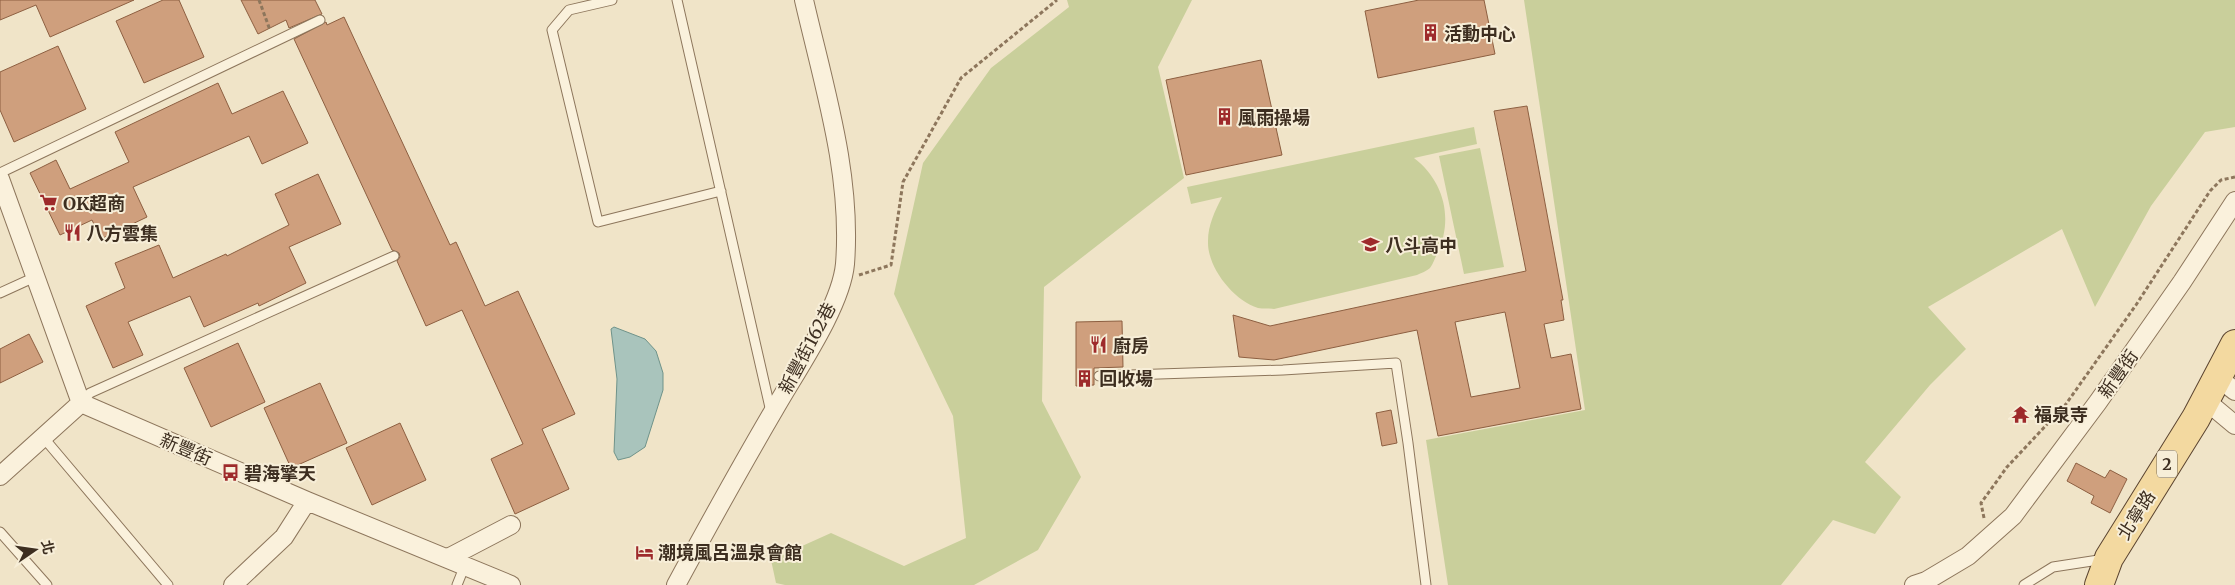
<svg xmlns="http://www.w3.org/2000/svg" width="2235" height="585" font-family="Merriweather,'Noto Sans TC',serif">
<style>
.green{fill:#c9cf9b}
.water{fill:#a9c4bc;stroke:#6f938a}
.building{fill:#cf9f7d;stroke:#8d5f41;fill-rule:evenodd}
.lines{fill:none;stroke-linecap:round;stroke-linejoin:round}
.lane-casing{stroke:#8d765c;stroke-width:11}
.street-casing{stroke:#8d765c;stroke-width:20}
.primary-casing{stroke:#5b4430;stroke-width:30}
.path{stroke:#8d765c;stroke-width:3;stroke-dasharray:4 2.5;stroke-linecap:butt}
.lane{stroke:#faf1dc;stroke-width:9}
.street{stroke:#faf1dc;stroke-width:18}
.primary{stroke:#f3d9a0;stroke-width:28}
.labels{text-anchor:middle;dominant-baseline:central;stroke-width:4;stroke-linejoin:round;paint-order:stroke}
.shield{fill:#f7eed8;stroke:#756857;stroke-width:1}
.shield-label{font-size:16px;font-weight:bold;fill:#3d2e20}
.poi-label{font-size:18px;font-weight:bold;fill:#3d2e20;stroke:#f7eed8;text-anchor:start}
.street-label{font-size:18px;fill:#3d2e20;stroke:#f7eed8}
</style>
<rect width="100%" height="100%" fill="#f0e4c8"/>
<path class="green" d="M1067,0H1192L1158,67L1184,178L1044,287L1042,401L1081,477L1038,550L974,585H785L776,583L771,560L831,533L904,566L966,538L953,416L894,294L923,163L991,68L1069,7Z
M1524,0H2235V127L2205,132L2151,206L2095,307L2062,229L1928,307L1966,349L1930,385L1865,462L1901,497L1875,534L1833,520L1781,585H1448L1426,440L1585,410Z
M1474,127L1477,144L1414,158C1444,181 1454,219 1437,254C1435,258 1433,264 1430,268C1427,271 1421,273 1417,275L1274,309C1269,308 1263,309 1258,308C1233,300 1207,267 1208,241C1208,225 1215,211 1222,197L1191,204L1187,187Z
M1480,148L1504,267L1464,274L1439,156Z"/>
<path class="water" d="M614,327L645,339L656,351L663,373V390L645,447L630,457L618,460L614,452L617,379L611,329Z"/>
<path class="building" d="M0,0H134L50,37L36,5L0,20Z
M163,0H179L204,57L144,83L116,21Z
M241,0H315L322,14L289,28L286,20L258,34Z
M1419,0H1484L1495,54L1378,78L1365,11Z
M344,17L450,245L456,242L485,306L518,291L575,414L542,429L569,489L515,514L491,459L523,444L462,310L426,326L397,261L400,257L399,253L392,250L294,39L326,22L327,25Z
M58,46L86,109L14,142L0,110V72Z
M1261,60L1282,155L1186,175L1166,80Z
M218,83L232,114L283,91L308,143L262,164L249,136L133,187L147,217L101,239L92,220L60,235L30,173L56,160L70,189L129,162L115,132Z
M1527,106L1563,300H1561L1564,320L1544,324L1551,358L1571,354L1581,409L1438,436L1417,330L1274,360L1239,357L1233,315L1270,326L1526,271L1494,111ZM1505,312L1520,388L1471,397L1455,322Z
M318,174L341,224L289,247L306,283L259,306L258,303L204,327L190,296L128,322L143,355L113,368L86,306L125,288L115,263L159,245L173,278L226,254L227,256L289,225L275,194Z
M1122,321L1123,367L1094,368V385L1076,386V322Z
M29,334L43,362L0,383V349Z
M238,343L265,402L211,427L184,368Z
M320,383L347,443L291,468L264,408Z
M1391,410L1397,443L1382,446L1376,413Z
M400,423L426,480L372,505L346,448Z
M2076,463L2105,478L2110,470L2127,479L2110,513L2091,503L2094,496L2067,481Z"/>
<g class="lines">
<defs>
<path id="lane" d="M612,0L569,10L552,30L598,222L721,191
M677,0L771,412
M0,173L320,20
M0,293L35,277
M1099,376L1283,370L1396,363L1408,443L1426,585
M81,403L90,393L394,256
M43,437L168,585
M0,532L47,585
M457,585L465,565
M2024,585L2053,567L2105,559"/>
<path id="street" d="M0,179L81,403L307,501L511,585
M2217,377L2235,391
M2205,400L2235,425
M0,476L81,403
M448,558L511,525
M233,585L284,537L307,501
M676,585C708,526 740,468 774,410C796,371 841,307 845,264C852,174 824,87 804,0
M1914,585L1926,581L1968,556L2013,516L2098,402L2182,282L2235,201"/>
<path id="primary" d="M2099,585L2109,558L2196,418L2235,344"/>
</defs>
<use href="#lane" class="lane-casing"/>
<use href="#street" class="street-casing"/>
<use href="#primary" class="primary-casing"/>
<path class="path" d="M259,0L270,30
M859,275L891,265L903,182L961,78L1057,0
M1984,518L1981,503L2007,467L2066,404L2136,305L2210,191L2221,180L2235,177"/>
<use href="#lane" class="lane"/>
<use href="#street" class="street"/>
<use href="#primary" class="primary"/>
</g>
<defs>
<symbol id="building-bare" viewBox="-9 -9 18 18"><path d="M-4-6H4V6H1V3H-1V6H-4ZM-2.5-4.3h1.7v1.8h-1.7ZM.8-4.3h1.7v1.8H.8ZM-2.5-1h1.7V.8h-1.7ZM.8-1h1.7V.8H.8Z" fill="#9e2a2b" stroke="#f7eed8" stroke-width="2.5" paint-order="stroke"/></symbol>
<symbol id="supermarket-bare" viewBox="-9 -9 18 18"><path d="M-6-5.5h2.5l.6 2H6L4.5 2H-2.5L-4.4-4H-6ZM-1.5 3.2a1.3 1.3 0 1 0 .1 0ZM3 3.2a1.3 1.3 0 1 0 .1 0Z" fill="#9e2a2b" stroke="#f7eed8" stroke-width="2.5" paint-order="stroke"/></symbol>
<symbol id="restaurant-bare" viewBox="-9 -9 18 18"><path d="M-5-6h1v4h1v-4h1v4h1v-4h1v5L-1.5 .5V6h-2V.5L-5-1ZM5-6V6H3V1.5H1.5Q1.5-4 5-6Z" fill="#9e2a2b" stroke="#f7eed8" stroke-width="2.5" paint-order="stroke"/></symbol>
<symbol id="school-bare" viewBox="-9 -9 18 18"><path d="M0-5L7-2L0 1L-7-2ZM-4 1L0 2.5L4 1V4Q0 6-4 4Z" fill="#9e2a2b" stroke="#f7eed8" stroke-width="2.5" paint-order="stroke"/></symbol>
<symbol id="temple-bare" viewBox="-9 -9 18 18"><path d="M0-6L5-2H3V0L6.5 2.5H4V6H1.5V3h-3V6H-4V2.5H-6.5L-3 0V-2H-5Z" fill="#9e2a2b" stroke="#f7eed8" stroke-width="2.5" paint-order="stroke"/></symbol>
<symbol id="bus-bare" viewBox="-9 -9 18 18"><path d="M-5-6H5V4H4V6H2V4H-2V6H-4V4H-5ZM-3.5-4V0h7V-4ZM-3.5 1.2v1.5H-2V1.2ZM2 1.2v1.5H3.5V1.2Z" fill="#9e2a2b" stroke="#f7eed8" stroke-width="2.5" paint-order="stroke"/></symbol>
<symbol id="hotel-bare" viewBox="-9 -9 18 18"><path d="M-6-4.5h1.5V1H6V5H4.5V3h-9V5H-6ZM-4 0a1.8 1.8 0 1 1 3.6 0ZM.5 0V-2.5h3Q6-2.5 6 0Z" fill="#9e2a2b" stroke="#f7eed8" stroke-width="2.5" paint-order="stroke"/></symbol>
</defs>
<g fill-rule="evenodd">
<use href="#building-bare" x="1418" y="20" width="25" height="25"/>
<use href="#building-bare" x="1212" y="104" width="25" height="25"/>
<use href="#supermarket-bare" x="36" y="190" width="25" height="25"/>
<use href="#restaurant-bare" x="60" y="220" width="25" height="25"/>
<use href="#school-bare" x="1358" y="232" width="25" height="25"/>
<use href="#restaurant-bare" x="1086" y="332" width="25" height="25"/>
<use href="#building-bare" x="1072" y="366" width="25" height="25"/>
<use href="#temple-bare" x="2008" y="402" width="25" height="25"/>
<use href="#bus-bare" x="218" y="460" width="25" height="25"/>
<use href="#hotel-bare" x="632" y="540" width="25" height="25"/>
</g>
<g class="labels">
<rect class="shield" x="2157" y="450.5" width="20" height="27" rx="4"/>
<g class="shield-label">
<text x="2167" y="464">2</text>
</g>
<g class="poi-label">
<text x="1444" y="33">活動中心</text>
<text x="1238" y="117">風雨操場</text>
<text x="63" y="203">OK超商</text>
<text x="86" y="233">八方雲集</text>
<text x="1385" y="245">八斗高中</text>
<text x="1113" y="345">廚房</text>
<text x="1099" y="378">回收場</text>
<text x="2034" y="414">福泉寺</text>
<text x="244" y="473">碧海擎天</text>
<text x="658" y="552">潮境風呂溫泉會館</text>
</g>
<g class="street-label">
<text transform="translate(807 348) rotate(-62)">新豐街162巷</text>
<text transform="translate(2118 374) rotate(-55)">新豐街</text>
<text transform="translate(186 449) rotate(23)">新豐街</text>
<text transform="translate(2136 515) rotate(-58)">北寧路</text>
</g>
</g>
<g transform="translate(35 550) rotate(77)" stroke="#f7eed8" stroke-width="4" paint-order="stroke">
<path d="M0-4L9 19L0 12L-9 19Z" fill="#3d2e20"/>
<text y="-8" font-size="14" font-weight="bold" text-anchor="middle" fill="#3d2e20">北</text>
</g>
</svg>
